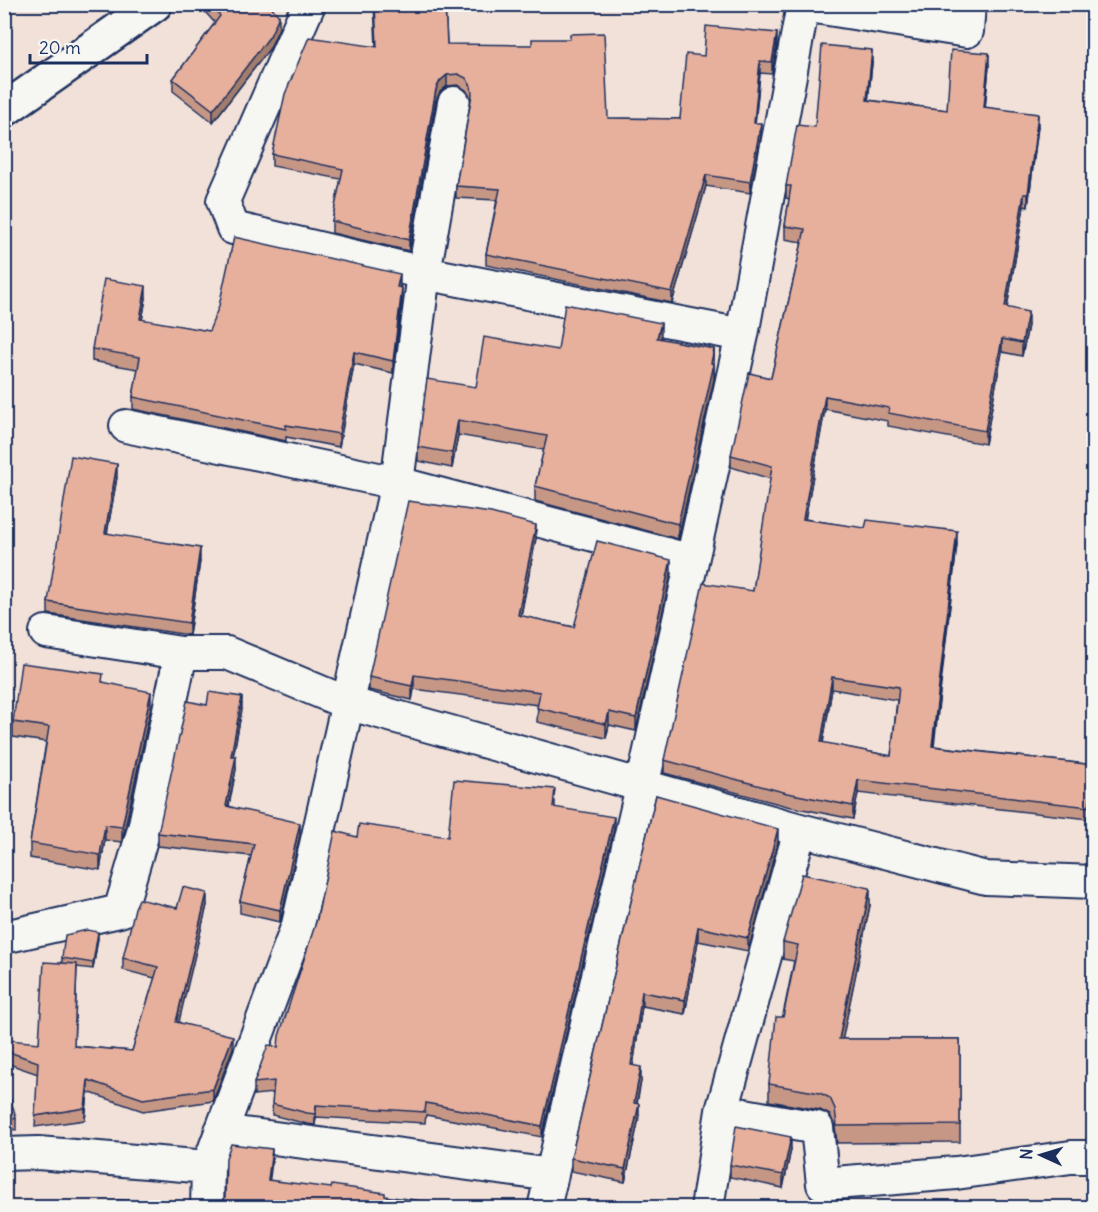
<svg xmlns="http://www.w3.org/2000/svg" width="1098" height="1212" font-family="Delius,sans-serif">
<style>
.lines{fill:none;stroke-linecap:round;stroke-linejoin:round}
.street-casing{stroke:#1b2f5e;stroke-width:36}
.secondary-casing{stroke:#1b2f5e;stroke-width:38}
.street{stroke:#f6f6f2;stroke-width:32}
.secondary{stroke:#f6f6f2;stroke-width:33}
.wall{fill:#c79786;stroke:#1b2f5e;stroke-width:1.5;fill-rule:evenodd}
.shaded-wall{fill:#a27b6d;stroke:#1b2f5e;stroke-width:1.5}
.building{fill:#e7b09c;stroke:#1b2f5e;stroke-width:1.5;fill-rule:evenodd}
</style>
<rect width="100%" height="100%" fill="#f2e1d8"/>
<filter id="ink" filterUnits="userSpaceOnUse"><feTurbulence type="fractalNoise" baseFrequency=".0167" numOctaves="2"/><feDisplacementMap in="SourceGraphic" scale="12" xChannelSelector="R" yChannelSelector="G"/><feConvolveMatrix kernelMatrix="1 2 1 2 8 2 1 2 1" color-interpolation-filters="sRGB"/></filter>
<g filter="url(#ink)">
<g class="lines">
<defs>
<path id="street" d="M309,4L223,201L233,228L424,273L742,335
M126,426L397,483L692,561
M46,632L181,653H227L347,703L800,830L986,878L1094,882
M4,937L120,911L144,829L181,653
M722,1111L817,1128L823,1184L956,1173L1071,1157H1094
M221,1131L552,1175
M4,1154L38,1153L208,1167
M207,1208L208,1167L298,925L397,483L424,273L454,103
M544,1208L642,787L742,335L803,5L967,31L969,4
M707,1208L722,1111L800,830"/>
<path id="secondary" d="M4,110L155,4"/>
</defs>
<use href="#street" class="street-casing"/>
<use href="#secondary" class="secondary-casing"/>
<use href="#street" class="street"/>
<use href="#secondary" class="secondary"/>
</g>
<path class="wall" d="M206,4H269L279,28L270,48L213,122L173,91V79L215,23L206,13Z
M374,4H445L447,44L608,118L680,119L704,56L777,44L772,74L760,73L755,123L761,135L750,193L706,186L672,303L486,265V254L497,200L456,198V186L471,98L466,90L458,85L447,86L440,92L436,100L409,251L332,233V221L341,179L272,166V154L376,47Z
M915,4H948L947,10Z
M872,63L868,100L947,110L989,66L985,107L1038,126L1028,207L1024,206L1007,308L1028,325L1022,356L1002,352L985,444L888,426V421L825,409L805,519L957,544L934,746L1094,765L1089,819L858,793L853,819L787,806L664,773V760L753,591L771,479L731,467V455L771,378L802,242L785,239V226L789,199L786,198V186L815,127ZM832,689L897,700L891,756L823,743Z
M400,286L402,300L393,373L354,364L339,447L286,437V441L133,409V397L138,369L92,361V349L146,298L142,320L209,331Z
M661,338V339L714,349V379L678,539L535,501V486L544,450L458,435L452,468L418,461V447L476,387L558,350Z
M117,477L107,533L200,561L189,635L48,614V602Z
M536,538L521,616L574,627L671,574L636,731L609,725L606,738L537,722L538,705L414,689L412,700L369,690V677Z
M103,682L151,707L122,842L105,840L100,870L30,858V843L46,742L13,737V722Z
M207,705L242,709L233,756L236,769L229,806L300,835L280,922L240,913V901L251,856L158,846V833Z
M656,795L778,842L748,951L698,941L685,1014L642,1006L633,1066L641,1081L637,1104L639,1118L625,1182L571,1171V1158Z
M555,801V808L614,829L542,1137L426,1115L425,1123L316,1117L315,1125L307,1124L272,1115L273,1093L254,1095V1083L278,1047L357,837H448Z
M207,905L178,1022L233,1048L213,1101L143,1111L88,1092L85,1120L35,1127L38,1074L6,1063V1051L39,1043L62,963V958L98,938L93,969L77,967L74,1046L132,1051L155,978L123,970V958L177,908Z
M870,905L842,1039H960V1142L837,1143L835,1126L830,1115L820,1110L769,1101V1084L794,961L783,959V942Z
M4,1078L16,1118V1130L9,1129L8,1136L4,1137Z
M791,1149L783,1188L730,1177V1165Z"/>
<path class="shaded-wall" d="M279,16V28L270,48L213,122V110Z
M777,33V44L772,74V62Z
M872,50V63L867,113V100Z
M989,53V66L984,120V107Z
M760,61V73L754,134V123Z
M447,75V86L440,92L436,100L409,251V240L436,89L440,81Z
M1038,114V126L1028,207V194Z
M761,123V135L750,193V182Z
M706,175V186L672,303V292Z
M1024,194V206L1005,320V307Z
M400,274V286L397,299V287Z
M146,286V298L140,331V319Z
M402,288V300L393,373V361Z
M1028,312V325L1022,356V343Z
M661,323V338L657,353V338Z
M1002,339V352L985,444V431Z
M714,349V379L678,539V524Z
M354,352V364L339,447V434Z
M825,396V409L803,531V519Z
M458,420V435L452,468V453Z
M117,464V477L105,545V533Z
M536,525V538L518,629V615Z
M957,531V544L932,758V746Z
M200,548V561L189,635V623Z
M671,560V574L636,731V718Z
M414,675V689L412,700V686Z
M832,677V689L821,755V742Z
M151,692V707L122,842V827Z
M242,697V709L231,768V756Z
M609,712V725L606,738V724Z
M236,756V769L226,818V806Z
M1094,769V782L1089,819V807Z
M858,780V793L853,819V806Z
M614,817V829L542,1137V1126Z
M300,823V835L280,922V910Z
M105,825V840L100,870V855Z
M778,829V842L748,951V938Z
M870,888V905L839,1056V1039Z
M207,893V905L176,1034V1022Z
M698,927V941L685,1014V1000Z
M98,932V938L93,969V963Z
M642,992V1006L631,1079V1065Z
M233,1036V1048L213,1101V1089Z
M641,1067V1081L634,1117V1103Z
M88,1080V1092L85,1120V1108Z
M639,1104V1118L625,1182V1169Z
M316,1105V1117L315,1125V1114Z
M9,1118L8,1136L4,1137V1125Z
M791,1137V1149L783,1188V1175Z
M272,1149V1162L268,1192V1180Z"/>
<path class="building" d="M210,4H269L279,16L270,36L213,110L173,79L220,16Z
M375,4H445L447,44L532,45V39H570V34L604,33L608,118L680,119L686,54L704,56L706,26L777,33L772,62L760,61L754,123H761L750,182L706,175L672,292L486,254L500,189L456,186L472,94L471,86L466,78L458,74L447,75L440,81L436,89L409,240L332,221L343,169L272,154L285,94L309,37L377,47Z
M822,45L872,50L867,100L947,110L951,50L989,53L984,107L1038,114L1028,194H1024L1005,307L1028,312L1022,343L1002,339L985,431L888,413L889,408L825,396L803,519L865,528L867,520L957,531L932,746L1094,765L1089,807L858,780L853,806L787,793L664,760L703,583L753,591L772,466L731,455L749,373L771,378L805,229L785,226L791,186H786L797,125L815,127ZM832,677L899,687L891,756L821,742Z
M234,237L400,274L397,287L402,288L393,361L354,352L339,434L286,425V429L133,397L140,357L92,349L104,279L146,286L140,319L209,331L219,306Z
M565,304L661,323L657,338L714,349L711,363L714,364L678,524L535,486L547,436L458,420L452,453L418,447L427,379L476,387L484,337L558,350Z
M71,456L117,464L105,533L200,548L189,623L48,602Z
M408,501L491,513L536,525L518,615L574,627L597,541L671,560L636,718L609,712L606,724L537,708L540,692L414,675L412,686L369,677Z
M21,663L103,674L102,682L151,692L122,827L105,825L100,855L30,843L49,727L13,722Z
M209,692L242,697L231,756H236L226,806L300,823L280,910L240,901L254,844L158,833L187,701L207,705Z
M454,780L555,789L553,807L614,817L542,1126L426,1103L425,1112L316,1105L315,1114L307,1113L272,1104L274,1081L254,1083L268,1045L278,1047L279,1036L317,919L335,831L357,837L359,824L448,837Z
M656,795L778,829L748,938L698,927L685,1000L642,992L631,1065L641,1067L634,1103L639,1104L625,1169L571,1158Z
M802,874L870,888L839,1039H960V1125L837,1126L835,1109L830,1098L820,1093L769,1084L776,1017H783L798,945L783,942Z
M183,887L207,893L176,1022L233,1036L213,1089L143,1099L88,1080L85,1108L35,1116L38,1062L6,1051L9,1040L39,1043L44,962L77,964L74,1046L132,1051L158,967L123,958L135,908L139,899L177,908Z
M87,930L98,932L93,963L62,958L65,935Z
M4,1078L16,1118H9L8,1124L4,1125Z
M736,1126L791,1137L783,1175L730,1165Z
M231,1144L272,1149L268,1180L331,1188L332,1185L385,1193V1196L474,1208H221L225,1197L226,1158Z
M117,1200L172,1202V1208H117Z"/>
</g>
<rect width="1098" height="1212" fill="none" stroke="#f6f6f2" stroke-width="24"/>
<rect x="12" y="12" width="1074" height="1188" fill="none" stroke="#1b2f5e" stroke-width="2" filter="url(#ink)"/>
<g transform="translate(1041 1155) rotate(274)" stroke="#f6f6f2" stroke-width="4.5" paint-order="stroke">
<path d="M0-4.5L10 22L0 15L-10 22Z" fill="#1b2f5e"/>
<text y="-9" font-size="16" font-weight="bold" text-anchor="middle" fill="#1b2f5e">N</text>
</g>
<path d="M30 54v9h117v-9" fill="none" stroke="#1b2f5e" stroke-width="3"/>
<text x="39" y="54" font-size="18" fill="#1b2f5e" stroke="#f6f6f2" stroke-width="4.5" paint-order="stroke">20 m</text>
</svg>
